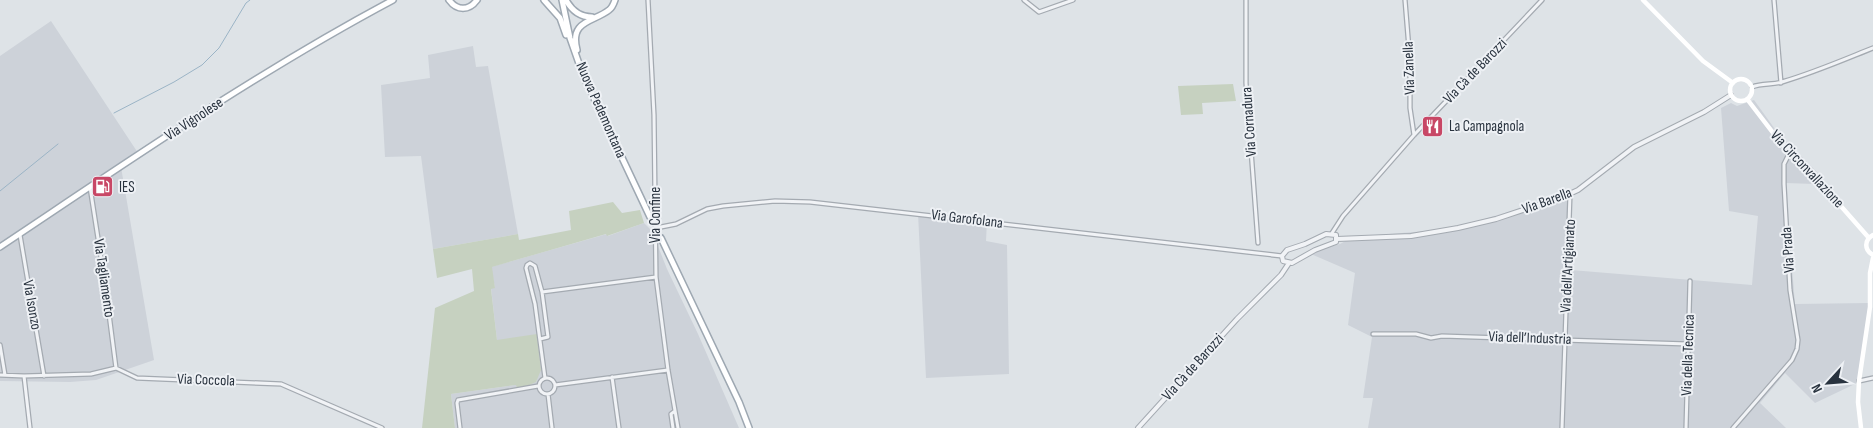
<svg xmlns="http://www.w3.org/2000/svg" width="1873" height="428" font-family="'Sofia Sans Condensed',sans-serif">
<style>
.built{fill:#cdd2d9}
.green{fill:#c6d1c0}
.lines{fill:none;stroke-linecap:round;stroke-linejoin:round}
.stream{stroke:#9bb4c6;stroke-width:1}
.primary-tunnel{stroke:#bac0c5;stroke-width:5;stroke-dasharray:5 2.5;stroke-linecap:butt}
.minor-casing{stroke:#a4aab1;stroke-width:5.5}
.tertiary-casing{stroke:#a4aab1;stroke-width:6}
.primary-casing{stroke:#9ea8b2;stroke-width:8}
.minor{stroke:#f1f3f6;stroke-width:3}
.tertiary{stroke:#f1f3f6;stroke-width:4}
.secondary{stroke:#fff;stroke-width:4.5}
.primary{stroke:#fff;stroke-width:5}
.labels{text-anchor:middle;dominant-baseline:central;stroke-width:4;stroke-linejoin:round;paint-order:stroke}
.street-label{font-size:15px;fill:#28323e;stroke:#eef1f5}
.poi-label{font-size:15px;fill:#28323e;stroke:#eef1f5;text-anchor:start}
</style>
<rect width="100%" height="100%" fill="#dee3e7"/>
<path class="built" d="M51,21L140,156L121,167L154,360L96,380L70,382L0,381V56Z
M473,46L476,67L488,66L518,234L433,249L421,156L385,157L381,85L430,78L428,55Z
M1754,100L1777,132L1822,177L1815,184L1785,183L1795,304L1869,303L1857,383L1815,403L1785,373L1760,403L1786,428H1368L1373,398H1363L1372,337L1348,325L1355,273L1311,254L1324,248L1340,244L1353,237L1438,230L1474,222L1568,194L1571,270L1752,285L1758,216L1729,211L1721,108L1731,103L1737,106Z
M918,213L987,221L986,241L1007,245L1009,374L926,378Z
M644,223L652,231L667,269L698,334L739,428H455L451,394L536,382L537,379L497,340L491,288H495L491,267L607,234L608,236Z"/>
<path class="green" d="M1233,84L1236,101L1202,103L1203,114L1181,115L1178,86Z
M613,202L622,213L640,210L644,223L607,236L606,234L492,267L495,288L491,289L497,340L537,334L541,370L536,382L527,386L517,388L516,385L451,394L455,428H422L435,308L474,291L472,269L437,278L433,249L518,234L519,240L571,230L569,211Z"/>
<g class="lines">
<path class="stream" d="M114,113L174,82L202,65L219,48L246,3L250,0
M0,191L58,144"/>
<path class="primary-tunnel" d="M650,217L661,238"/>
<defs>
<path id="minor" d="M648,0L654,115L656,277L668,370L678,428
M1024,0L1039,12L1073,0
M1246,0V83L1258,243
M1405,0L1410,61V108L1414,135
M1774,0L1781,83
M1752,87C1762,83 1772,85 1782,82C1813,73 1843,60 1873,48
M90,187L105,283L116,368
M656,228L676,224L707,209L723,206L775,201L810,202L1282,256
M1332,233L1343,216L1414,135L1542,0
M20,235L44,376
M542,292L656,277
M1373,334H1416L1431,338L1442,336L1688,344
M540,339L548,337L542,292L535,266L530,263L527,265L526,268L535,304L545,378
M0,345L5,375
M0,375L24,376L91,374L116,368L137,378L281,384L382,428
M24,376L30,428
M612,377L619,428
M539 386a8 8 0 1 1 16 0a8 8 0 1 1-16 0Z
M1859,381L1873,378
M555,385L668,370
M548,394L552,428
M460,428L457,403L458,400L538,386
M673,428L671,414L675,411
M1562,428L1570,194
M1686,428L1690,281
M1733,428L1792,360L1797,349L1798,340L1790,290L1784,184V164L1790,152"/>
<path id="tertiary" d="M1326,234L1336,235V242L1315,250L1292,263L1283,261L1282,256L1287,250L1305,244Z
M1337,239L1411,236L1458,228L1496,219L1565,196L1578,190L1634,147L1704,112L1731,95
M1138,428L1237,319L1281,275L1289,263"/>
<path id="primary" d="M449,0C457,11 469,11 477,0
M544,0L560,18L566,35
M562,0L570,38L583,75L650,217
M566,0C572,11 580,17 592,17
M577,50C569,20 594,22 609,10C612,8 614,3 615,0
M661,238L739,402L749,428
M0,247C129,161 256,73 393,0"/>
</defs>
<use href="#minor" class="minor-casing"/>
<use href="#tertiary" class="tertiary-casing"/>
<use href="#primary" class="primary-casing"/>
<use href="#minor" class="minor"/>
<use href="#tertiary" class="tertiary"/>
<path class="secondary" d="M1643,0L1703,61L1733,83
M1730 90a11 11 0 1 1 22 0a11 11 0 1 1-22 0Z
M1747,99L1780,142L1832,196L1869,238
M1873,235C1864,240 1864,250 1873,255
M1861,428L1858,402L1859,381L1870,307V273L1873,258"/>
<use href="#primary" class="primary"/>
</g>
<defs>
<symbol id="restaurant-square" viewBox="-11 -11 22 22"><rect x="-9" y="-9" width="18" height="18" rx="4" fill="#c84766" stroke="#eef1f5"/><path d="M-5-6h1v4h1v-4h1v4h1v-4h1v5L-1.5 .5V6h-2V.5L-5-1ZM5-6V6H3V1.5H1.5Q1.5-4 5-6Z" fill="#fff"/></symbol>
<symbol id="fuel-square" viewBox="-11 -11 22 22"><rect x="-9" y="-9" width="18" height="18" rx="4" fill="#c84766" stroke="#eef1f5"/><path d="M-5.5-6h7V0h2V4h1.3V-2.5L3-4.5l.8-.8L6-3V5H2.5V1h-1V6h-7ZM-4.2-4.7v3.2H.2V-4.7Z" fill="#fff"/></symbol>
</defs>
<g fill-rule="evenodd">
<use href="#restaurant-square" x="1420" y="114" width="25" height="25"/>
<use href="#fuel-square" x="90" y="174" width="25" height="25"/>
</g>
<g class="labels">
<g class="street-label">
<text transform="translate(1409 68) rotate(-92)">Via Zanella</text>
<text transform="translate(1475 71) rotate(-46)">Via Cà de Barozzi</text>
<text transform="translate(601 110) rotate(66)">Nuova Pedemontana</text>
<text transform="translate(194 119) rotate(-33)">Via Vignolese</text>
<text transform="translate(1249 122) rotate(-94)">Via Cornadura</text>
<text transform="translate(1807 169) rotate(47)">Via Circonvallazione</text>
<text transform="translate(1547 201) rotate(-20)">Via Barella</text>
<text transform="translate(655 215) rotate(-90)">Via Confine</text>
<text transform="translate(967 219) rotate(7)">Via Garofolana</text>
<text transform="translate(1788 250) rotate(-94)">Via Prada</text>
<text transform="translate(1568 266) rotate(-87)">Via dell'Artigianato</text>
<text transform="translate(104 278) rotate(82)">Via Tagliamento</text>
<text transform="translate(32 305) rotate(80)">Via Isonzo</text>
<text transform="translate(1530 338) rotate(2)">Via dell’Industria</text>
<text transform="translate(1688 355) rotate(-88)">Via della Tecnica</text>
<text transform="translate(1193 367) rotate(-48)">Via Cà de Barozzi</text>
<text transform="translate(206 380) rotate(2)">Via Coccola</text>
</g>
<g class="poi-label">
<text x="1449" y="126">La Campagnola</text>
<text x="119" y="187">IES</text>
</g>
</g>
<g transform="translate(1828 383) rotate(244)" stroke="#eef1f5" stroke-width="4" paint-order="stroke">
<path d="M0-4L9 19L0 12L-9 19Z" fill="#28323e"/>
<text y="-8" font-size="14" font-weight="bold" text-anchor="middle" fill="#28323e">N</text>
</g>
</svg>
